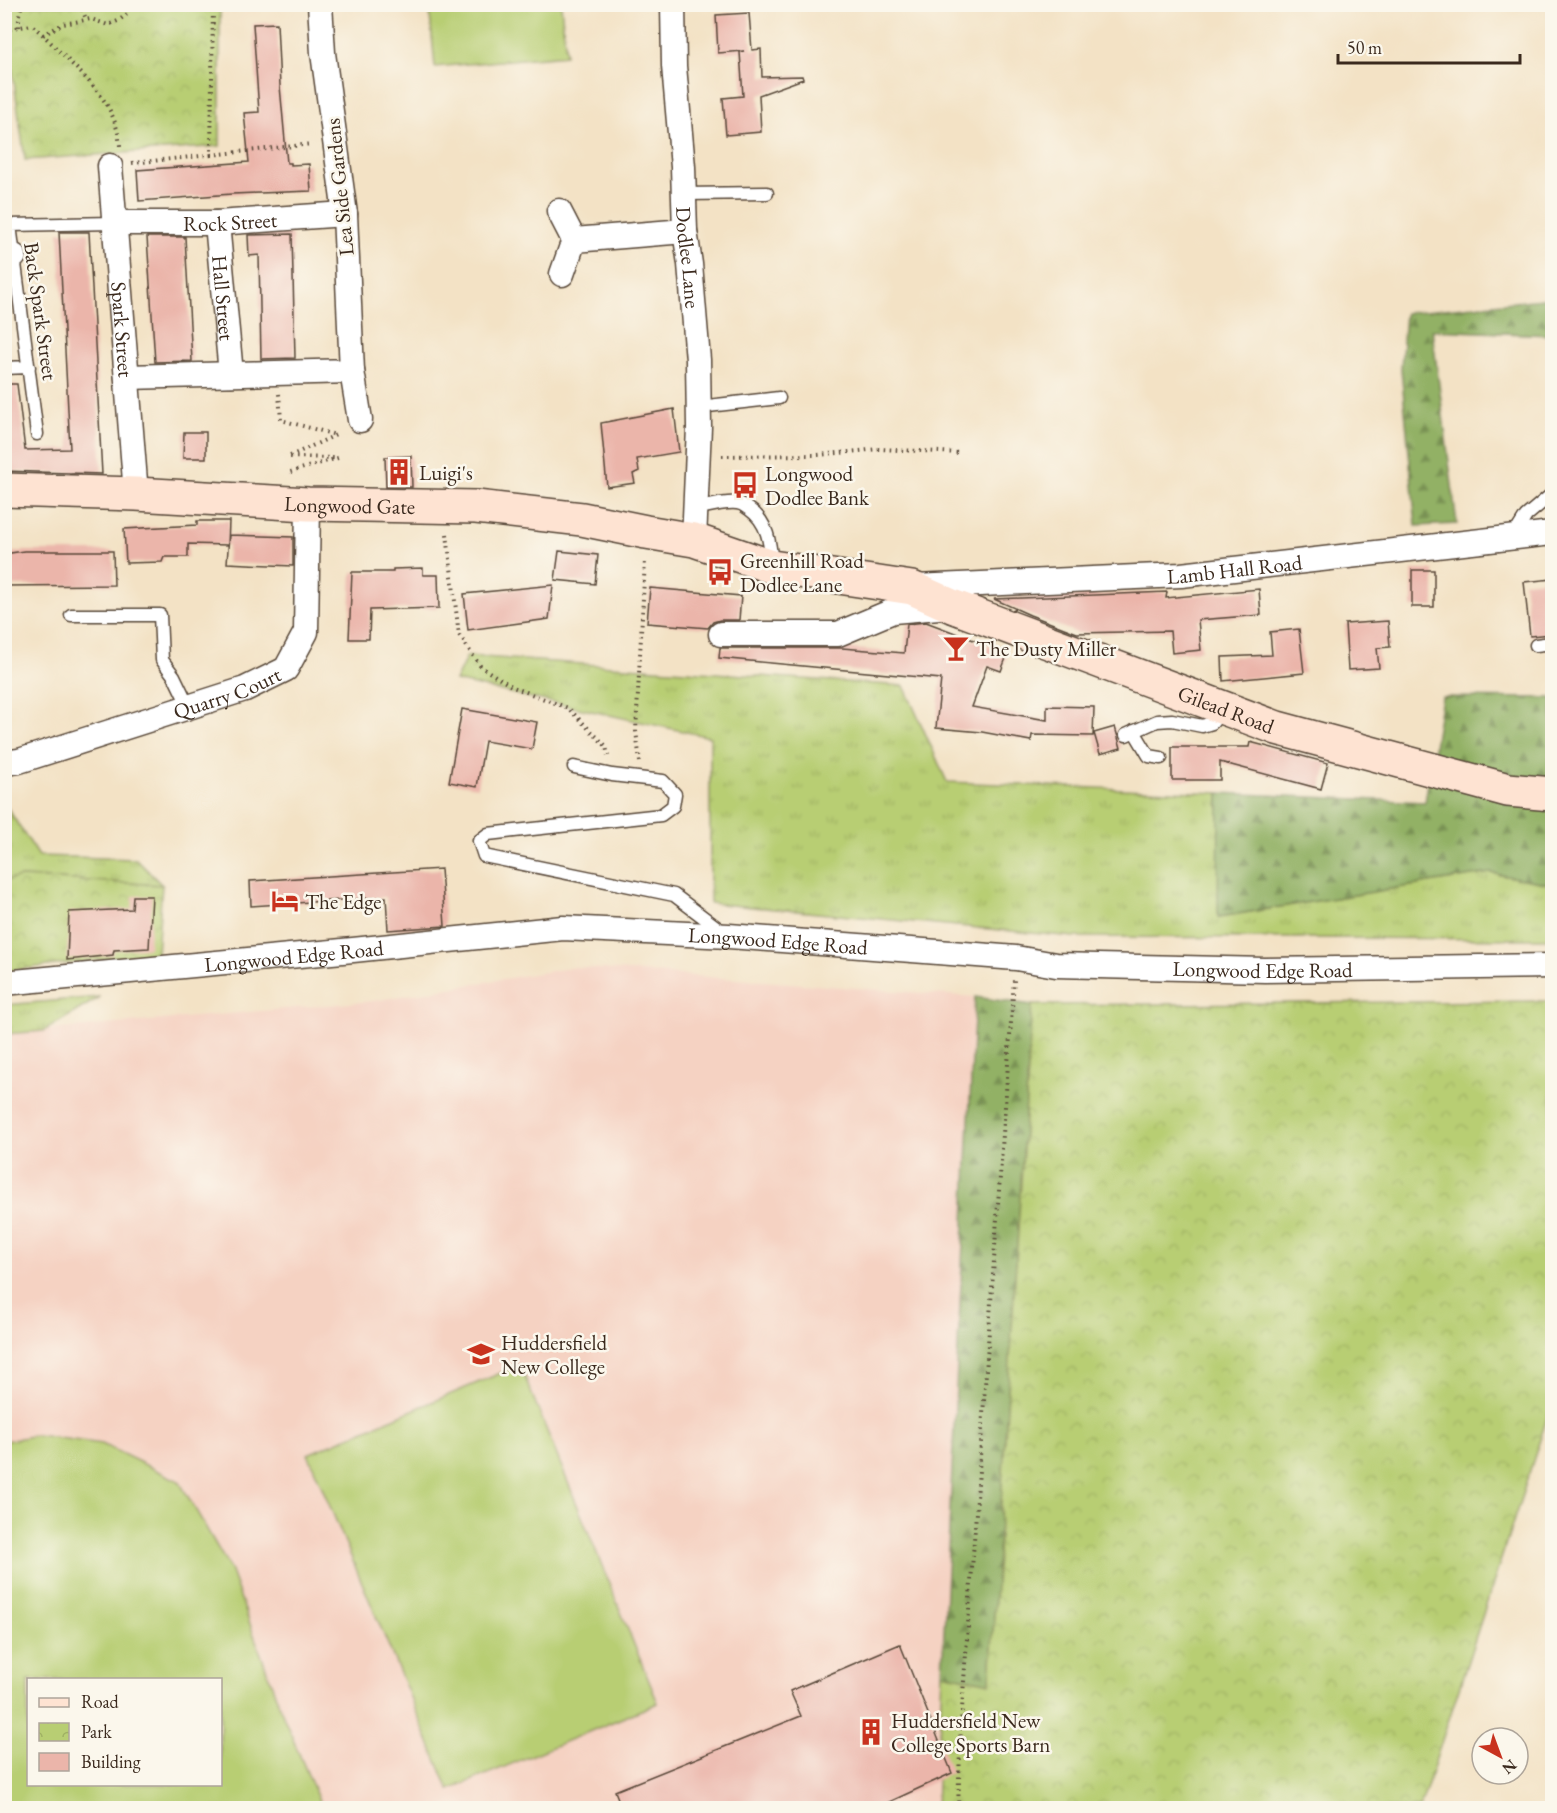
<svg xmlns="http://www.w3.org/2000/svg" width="1557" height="1813" font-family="'EB Garamond',serif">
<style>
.built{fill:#f5d2c2;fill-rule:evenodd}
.grass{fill:url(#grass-tufts);stroke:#7a7c48;stroke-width:1.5}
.forest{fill:url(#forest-firs);stroke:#666e42;stroke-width:1.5}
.park{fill:url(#park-crowns);stroke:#7a7c48;stroke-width:1.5}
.pitch{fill:#b8ce73;stroke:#7a7c48;stroke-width:1.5;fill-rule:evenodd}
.building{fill:#ebb5aa}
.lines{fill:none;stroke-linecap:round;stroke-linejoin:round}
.lane-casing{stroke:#574637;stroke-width:15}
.street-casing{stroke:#574637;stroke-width:27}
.secondary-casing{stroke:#574637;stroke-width:36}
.path{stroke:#574637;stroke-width:4;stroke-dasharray:1.5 4.5;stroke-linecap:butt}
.lane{stroke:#fff;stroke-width:12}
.street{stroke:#fff;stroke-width:24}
.secondary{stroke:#fee3d2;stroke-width:33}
.labels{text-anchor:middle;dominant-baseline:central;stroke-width:5;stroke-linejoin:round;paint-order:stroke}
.street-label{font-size:21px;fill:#3b2a1e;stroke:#fbf7ec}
.poi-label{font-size:21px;fill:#3b2a1e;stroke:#fbf7ec;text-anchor:start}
</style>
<defs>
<pattern id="grass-tufts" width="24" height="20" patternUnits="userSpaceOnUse" patternTransform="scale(1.5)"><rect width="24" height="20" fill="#b8ce73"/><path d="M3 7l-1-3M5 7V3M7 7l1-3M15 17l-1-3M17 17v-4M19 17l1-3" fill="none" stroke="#9fb163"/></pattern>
<pattern id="forest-firs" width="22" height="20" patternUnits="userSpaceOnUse" patternTransform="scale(1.5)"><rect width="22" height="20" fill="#92b165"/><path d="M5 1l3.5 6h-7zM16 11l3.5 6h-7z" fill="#789053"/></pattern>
<pattern id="park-crowns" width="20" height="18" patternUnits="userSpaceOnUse" patternTransform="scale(1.5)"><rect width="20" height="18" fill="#b8ce73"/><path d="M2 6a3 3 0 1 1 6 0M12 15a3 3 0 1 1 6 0" fill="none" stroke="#9fb163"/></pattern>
</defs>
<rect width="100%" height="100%" fill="#fbf7ec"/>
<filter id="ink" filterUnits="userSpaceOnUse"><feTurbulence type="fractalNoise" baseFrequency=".0167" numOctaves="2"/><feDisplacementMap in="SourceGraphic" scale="12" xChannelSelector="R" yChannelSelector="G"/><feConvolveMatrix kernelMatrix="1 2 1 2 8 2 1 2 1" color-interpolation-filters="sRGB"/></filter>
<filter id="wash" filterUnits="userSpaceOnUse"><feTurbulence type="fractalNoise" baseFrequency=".008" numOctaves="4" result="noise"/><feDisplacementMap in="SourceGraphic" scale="24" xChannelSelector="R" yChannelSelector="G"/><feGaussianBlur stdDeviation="1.35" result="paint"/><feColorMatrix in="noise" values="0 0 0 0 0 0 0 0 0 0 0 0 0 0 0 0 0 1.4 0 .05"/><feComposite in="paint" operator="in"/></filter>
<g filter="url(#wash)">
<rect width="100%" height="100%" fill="#f3e2c5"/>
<path class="built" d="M575,967L975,997L936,1808H5V1034L373,1001ZM28,1680H220V1784H28Z"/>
<path class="grass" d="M467,656L904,686L947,782L1219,793V917L1490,873L1552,884V939L1074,937L710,903V737L455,681Z
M4,803L39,856L136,859L162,885L21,877L5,881Z
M100,997L44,1031L5,1034V1005Z"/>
<path class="forest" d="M1552,298V335L1432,330L1457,524L1416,526L1401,369L1405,313Z
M1442,697L1552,698V884L1490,873L1218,917L1219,793L1425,802Z
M975,997L1032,1005L990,1683L942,1673Z"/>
<path class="park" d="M4,5H220V146L25,160L7,32L5,25Z
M21,877L162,885L157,953L5,971V881Z
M1552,1001V1411L1549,1412L1420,1808H936L942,1673L990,1683L1032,1005Z"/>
<path class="pitch" d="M429,5H561L566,55L435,67Z
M520,1365L658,1703L449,1790L308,1454Z
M37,1435L102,1444L179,1481L230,1569L284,1718L322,1808H5V1441ZM28,1680H220V1784H28Z"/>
<g id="blocks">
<path class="building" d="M749,13L752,50L761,49L762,77L802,76L803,79L759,95L761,132L726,135L723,98L743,96L740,52L744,51L718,53L716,15Z
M277,23L280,86L287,163H291V165L309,164L311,191L232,194L139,201L137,170L249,162L244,113L259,112L253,24Z
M59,232H89L102,474L4,471V384H17L25,450L70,449Z
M292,234L295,358L261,359L259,255L249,256L248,235Z
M147,237H185L192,361L155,362Z
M674,409L679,452L637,459L639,471L633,474L635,483L607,487L601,423Z
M184,432H206V458H183Z
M411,456L412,487H386L385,457Z
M197,521H229L228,545L188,544V557H164L162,562L126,563L124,529L197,525Z
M229,535L293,537V566L227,563Z
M24,551H113L114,585L4,586V554Z
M559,551L598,555L595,584L555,580Z
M423,568V575H438L439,608L370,610L369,639H349L352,572H393V569Z
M1412,570H1434V607H1412Z
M1552,579V634L1530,636L1524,582Z
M553,585L549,619L468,630L464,594Z
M650,588L741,596L739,620H720L713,622L708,628L647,623Z
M1259,589L1261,615L1198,620L1201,650L1172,653L1170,631L1077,633L1030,615L994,599L1167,592L1166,598Z
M1388,621L1390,647L1377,648L1379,668L1348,670L1345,624Z
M926,622L1008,653L1001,671L987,666L972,707L1047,720V706L1094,707L1093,736L1032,735L1031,741L982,732L936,728L941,679L719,658L720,648H842L904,653L907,624Z
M1299,629L1304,673L1223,681L1222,657L1272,655L1270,632Z
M462,709L537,722L532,749L485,741L477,787L449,782Z
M1115,727L1121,748L1100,754L1094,733Z
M1250,742L1328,763L1321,789L1220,762V780H1172V747H1249Z
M441,869L445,926L388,930L386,897L251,906L250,881Z
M133,896H152L149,948L114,950L113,955L67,960L69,912L132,909Z
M900,1644L952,1773L874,1809H622L615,1791L801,1716L790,1691Z"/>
</g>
</g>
<g filter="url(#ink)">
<use href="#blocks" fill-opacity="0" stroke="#574637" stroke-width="1.5"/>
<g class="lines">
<defs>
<path id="lane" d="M684,194L767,193
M4,368L29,367
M699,407L779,398
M37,434L10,225L114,223
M695,509C706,507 730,500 741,504C744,505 747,508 749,509C768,522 770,543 772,564
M1513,537L1526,516L1552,494
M71,615H160L162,660L174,676L189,707
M1536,645L1552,643
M1134,731L1149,756L1161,758
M1126,735L1157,721L1172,720L1202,726L1212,723L1222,710
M574,767L612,775L663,781L675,794L673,806L661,815L488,834L479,841L484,856L674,895L723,932"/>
<g id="street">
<path id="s1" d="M673,4L674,66L683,167L685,231L690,264L698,360L699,427L694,540"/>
<path id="s2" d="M110,166L136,494"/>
<path d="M559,211L574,240L562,274"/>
<path id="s3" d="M114,223H217L345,214"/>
<path id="s4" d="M217,223L231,374"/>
<path d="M574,240L685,231"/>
<path d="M4,256H14"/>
<path d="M352,371L360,420"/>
<path d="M127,377L352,371L345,214L323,53L320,4"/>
<path id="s5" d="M915,587L1181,575L1552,533"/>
<path d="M721,634H838L893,611L950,606"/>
<path id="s6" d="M4,763L19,761L245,689L286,669L306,632L308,504"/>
<path id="s7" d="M4,983L353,950L563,928L729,936L1016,958L1056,965L1265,970L1552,966"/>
</g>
<g id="secondary">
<path id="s8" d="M4,490L136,494L308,504L476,507L582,519L646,532L694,540L772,567L912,588L952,606L1277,728L1508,790L1552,794"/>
</g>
</defs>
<use href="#lane" class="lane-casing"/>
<use href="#street" class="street-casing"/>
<use href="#secondary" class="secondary-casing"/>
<path class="path" d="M80,4L86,19
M19,27V15L22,4
M4,30L32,25C45,36 57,49 69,61C95,87 116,107 120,146
M43,35L63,24L91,19L108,25L118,21L130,12V4
M211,155L312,144
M132,163L211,155L213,4
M279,394L281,420L336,435L288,457L338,458L287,473
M722,456L818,455L879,449L961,453
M447,534L459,635L481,667L513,687L568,708L606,746L608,756
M640,762L636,731L645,560
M958,1808L961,1723L1014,980"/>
<use href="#lane" class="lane"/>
<use href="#street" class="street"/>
<use href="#secondary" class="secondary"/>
</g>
</g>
<defs>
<symbol id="building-bare" viewBox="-9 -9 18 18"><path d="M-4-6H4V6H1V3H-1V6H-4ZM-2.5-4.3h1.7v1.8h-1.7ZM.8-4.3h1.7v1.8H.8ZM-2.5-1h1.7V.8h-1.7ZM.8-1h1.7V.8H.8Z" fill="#c8321e" stroke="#fbf7ec" stroke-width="2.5" paint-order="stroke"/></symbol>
<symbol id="bus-bare" viewBox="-9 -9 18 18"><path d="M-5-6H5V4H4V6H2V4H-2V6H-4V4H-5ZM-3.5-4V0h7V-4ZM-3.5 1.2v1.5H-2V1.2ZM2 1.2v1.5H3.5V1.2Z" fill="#c8321e" stroke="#fbf7ec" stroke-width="2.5" paint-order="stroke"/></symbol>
<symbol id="bar-bare" viewBox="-9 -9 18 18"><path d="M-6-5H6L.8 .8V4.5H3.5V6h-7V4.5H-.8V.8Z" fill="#c8321e" stroke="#fbf7ec" stroke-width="2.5" paint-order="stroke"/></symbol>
<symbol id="hotel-bare" viewBox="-9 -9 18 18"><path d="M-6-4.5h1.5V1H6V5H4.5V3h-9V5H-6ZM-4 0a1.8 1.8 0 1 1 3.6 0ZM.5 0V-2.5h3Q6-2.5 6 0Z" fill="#c8321e" stroke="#fbf7ec" stroke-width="2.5" paint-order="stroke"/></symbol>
<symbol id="university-bare" viewBox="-9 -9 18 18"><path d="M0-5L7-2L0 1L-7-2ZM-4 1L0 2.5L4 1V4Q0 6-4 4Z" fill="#c8321e" stroke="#fbf7ec" stroke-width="2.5" paint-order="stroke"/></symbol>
</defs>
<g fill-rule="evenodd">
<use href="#building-bare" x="380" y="453" width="38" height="38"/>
<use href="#bus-bare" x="726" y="466" width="38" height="38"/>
<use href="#bus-bare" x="701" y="553" width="38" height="38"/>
<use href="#bar-bare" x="937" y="629" width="38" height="38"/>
<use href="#hotel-bare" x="266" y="882" width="38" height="38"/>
<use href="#university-bare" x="462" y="1335" width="38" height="38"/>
<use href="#building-bare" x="852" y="1713" width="38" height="38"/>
</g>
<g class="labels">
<g class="street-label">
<text transform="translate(339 187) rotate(-96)">Lea Side Gardens</text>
<text stroke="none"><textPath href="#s3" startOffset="116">Rock Street</textPath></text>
<text stroke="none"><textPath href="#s1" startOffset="254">Dodlee Lane</textPath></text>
<text stroke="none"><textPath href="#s4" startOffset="75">Hall Street</textPath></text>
<text transform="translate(41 311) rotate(82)">Back Spark Street</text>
<text stroke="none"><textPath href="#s2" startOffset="164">Spark Street</textPath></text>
<text stroke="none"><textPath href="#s8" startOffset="346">Longwood Gate</textPath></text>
<text stroke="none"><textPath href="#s5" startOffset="320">Lamb Hall Road</textPath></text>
<text stroke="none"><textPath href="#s6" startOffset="234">Quarry Court</textPath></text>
<text stroke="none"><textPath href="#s8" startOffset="1254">Gilead Road</textPath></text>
<text stroke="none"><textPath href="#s7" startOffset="777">Longwood Edge Road</textPath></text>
<text stroke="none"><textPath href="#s7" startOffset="291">Longwood Edge Road</textPath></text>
<text stroke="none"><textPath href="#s7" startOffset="1263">Longwood Edge Road</textPath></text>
</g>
<g class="poi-label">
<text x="419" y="472">Luigi's</text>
<text x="765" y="473">Longwood<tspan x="765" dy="24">Dodlee Bank</tspan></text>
<text x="740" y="560">Greenhill Road<tspan x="740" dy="24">Dodlee Lane</tspan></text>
<text x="976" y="648">The Dusty Miller</text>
<text x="305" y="901">The Edge</text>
<text x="501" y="1342">Huddersfield<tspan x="501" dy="24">New College</tspan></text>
<text x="891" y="1720">Huddersfield New<tspan x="891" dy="24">College Sports Barn</tspan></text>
</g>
</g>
<rect width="1557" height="1813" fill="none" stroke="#fbf7ec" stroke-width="24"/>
<rect x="27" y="1678" width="195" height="108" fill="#fbf7ec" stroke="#aea59a" stroke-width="1.5"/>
<rect x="39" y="1698" width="30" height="9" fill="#fee3d2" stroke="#aea59a" stroke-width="1.5"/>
<text x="81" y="1708" font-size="18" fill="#3b2a1e">Road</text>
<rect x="39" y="1723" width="30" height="18" fill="url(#park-crowns)" stroke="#aea59a" stroke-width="1.5"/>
<text x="81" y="1738" font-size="18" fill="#3b2a1e">Park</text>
<rect x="39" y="1753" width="30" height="18" fill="#ebb5aa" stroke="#aea59a" stroke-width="1.5"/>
<text x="81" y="1768" font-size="18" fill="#3b2a1e">Building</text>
<g transform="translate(1500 1756) rotate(139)"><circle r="28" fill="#fbf7ec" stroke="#aea59a" stroke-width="1.5"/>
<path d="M0-4.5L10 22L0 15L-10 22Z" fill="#c8321e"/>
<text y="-9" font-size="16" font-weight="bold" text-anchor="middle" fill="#3b2a1e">N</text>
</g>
<path d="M1338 54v9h182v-9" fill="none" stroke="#3b2a1e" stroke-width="3"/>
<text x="1347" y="54" font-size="18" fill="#3b2a1e" stroke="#fbf7ec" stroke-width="4.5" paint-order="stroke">50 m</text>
</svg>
